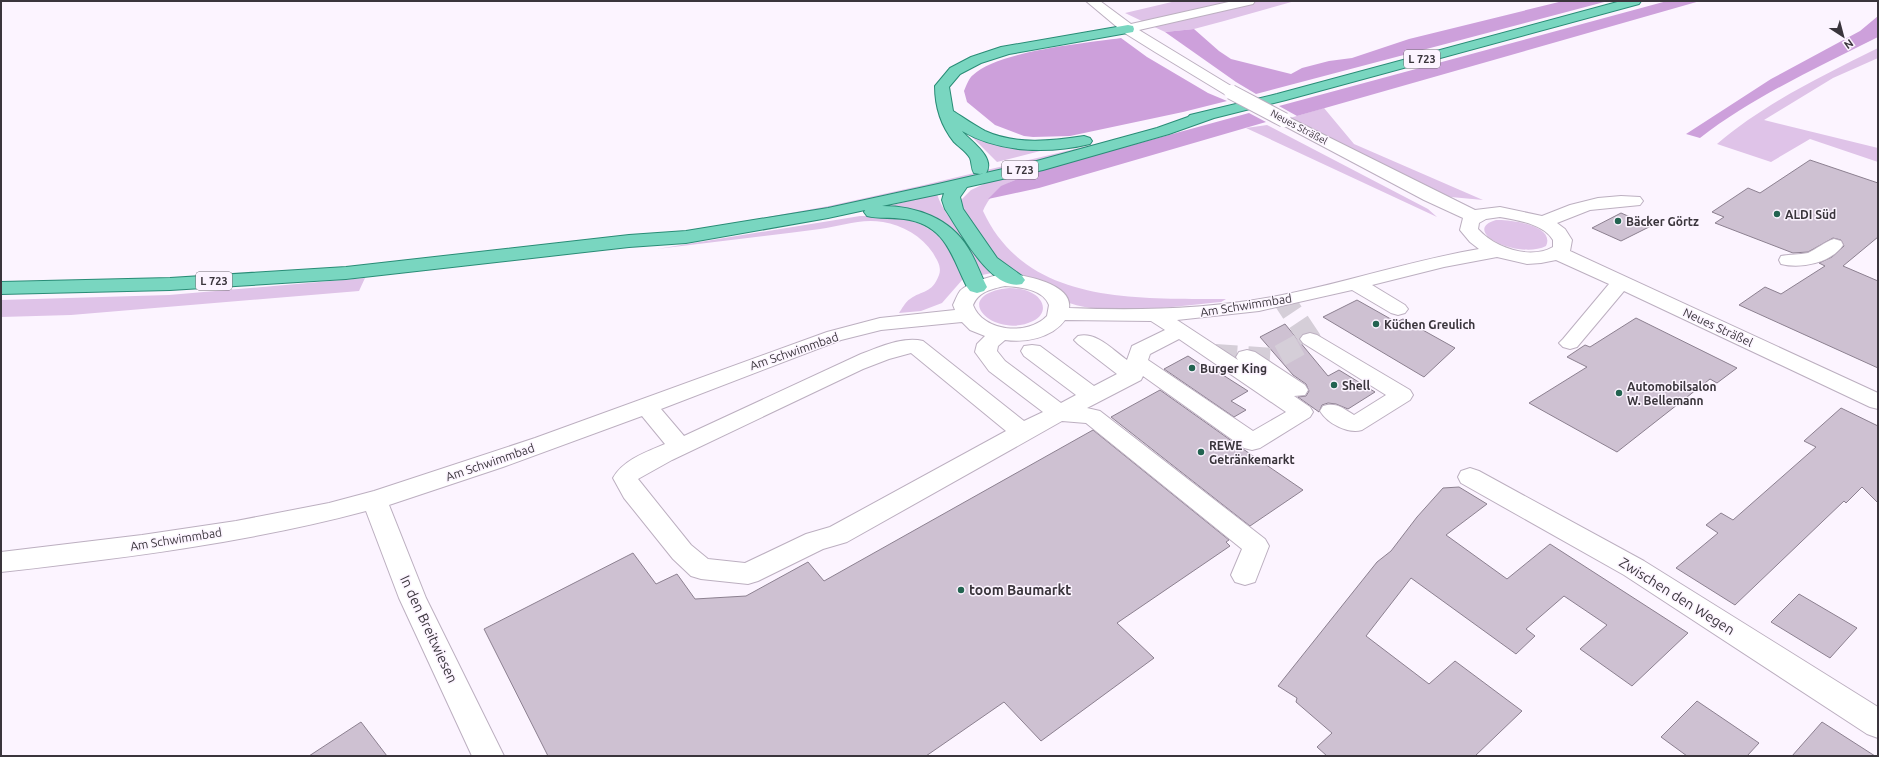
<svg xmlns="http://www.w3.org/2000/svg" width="1879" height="757" font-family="Ubuntu,sans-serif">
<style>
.green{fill:#dfc3e8}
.forest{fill:#cda0db}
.building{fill:#cec1d2;stroke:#8c8090}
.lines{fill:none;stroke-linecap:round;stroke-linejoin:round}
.minor-tunnel{stroke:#d5ced8;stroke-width:22;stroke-dasharray:22 11;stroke-linecap:butt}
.minor-casing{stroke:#bcafc0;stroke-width:2}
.major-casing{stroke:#298c76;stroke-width:2}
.minor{fill:#fff;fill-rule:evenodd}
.major{fill:#79d6c0;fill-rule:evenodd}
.minor-bridge-casing{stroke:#bcafc0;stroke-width:16;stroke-linecap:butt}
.minor-bridge{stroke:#fff;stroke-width:14}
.poi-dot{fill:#226350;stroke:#fcf4ff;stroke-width:1.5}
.labels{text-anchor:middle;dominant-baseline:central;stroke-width:3;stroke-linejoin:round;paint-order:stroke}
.far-street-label{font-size:10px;fill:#3a353c;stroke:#fcf4ff}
.shield{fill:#fcf4ff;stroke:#746e76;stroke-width:1}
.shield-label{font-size:11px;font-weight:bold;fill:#3a353c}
.poi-label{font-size:12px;font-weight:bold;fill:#3a353c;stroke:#fcf4ff;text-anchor:start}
.street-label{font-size:12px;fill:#3a353c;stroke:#fcf4ff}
.near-poi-label{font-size:14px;font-weight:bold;fill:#3a353c;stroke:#fcf4ff;text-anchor:start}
.near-street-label{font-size:14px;fill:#3a353c;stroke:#fcf4ff}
</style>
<rect width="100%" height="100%" fill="#fcf4ff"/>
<path class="green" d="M1176,1H1295L1224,21L1194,29L1165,32L1125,13Z
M1878,48V58L1833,78L1764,120L1878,148V162L1810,139L1771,162L1717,144C1765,103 1822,76 1878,48Z
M1324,108L1354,144L1483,200L1451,197L1426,188L1290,118Z
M1267,125L1428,209L1437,217L1246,128Z
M969,134L1048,149L997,162Z
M1125,137L1034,163L823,210L707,228L829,206L924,185Z
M1034,172C1011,182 994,186 983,211C1027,306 1138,298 1226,299L1221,302C1177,306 1104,318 1064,301C1053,296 1044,286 1034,280C1026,275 1016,275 1008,270C991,259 966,221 960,201L971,190L986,183Z
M937,194C942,210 952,220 962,233C972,247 979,262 992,273L977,276L953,233L884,207Z
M860,216C914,215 945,224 963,279L942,303L921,311L899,313C902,309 905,302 910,299C922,290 932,294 939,275C942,267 937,260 933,253C922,236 902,225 883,222C861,218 841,226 820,229C765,236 711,242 657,249Z
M1496,220C1508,219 1556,225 1546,246C1519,260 1459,231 1496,220Z
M365,278L359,291L71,315L1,317V300L169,295Z
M1009,288C1016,288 1023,289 1030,292C1044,298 1049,313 1033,321C995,340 947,295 1009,288Z"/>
<path class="forest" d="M1563,1H1608L1256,94L1236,82L1165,32L1194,29L1219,51L1231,59L1291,74L1302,68L1329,61L1352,58L1409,39Z
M1667,1H1700L1297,116L1279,106Z
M1878,16V37C1817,68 1754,96 1700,138L1686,134L1771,79L1860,31Z
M1121,38L1147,57L1208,93L1227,101L1183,112L1070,136L1033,137L1024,136L995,125L967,102L964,91C966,86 969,78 973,75C998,51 1086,43 1121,38Z
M1249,113L1266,122L1039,188L988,199L1001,186L1034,172Z"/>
<path class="building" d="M1810,160L1878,183V237L1843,266L1878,281V368L1739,305L1765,287L1781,294L1825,266L1819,263L1832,257L1844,246L1841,240L1833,238L1808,252L1793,253L1715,223L1724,217L1712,212L1748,188L1760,193Z
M1621,213L1651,226L1621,241L1592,228Z
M1357,300L1396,322L1403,319L1455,348L1424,377L1323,317Z
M1636,318L1737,368L1717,383L1710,379L1617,452L1529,403L1587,367L1567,357L1585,345L1590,347Z
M1285,324L1328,376L1339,370L1375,392L1348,409L1336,404L1328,403L1322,405L1319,412L1298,397L1306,396L1309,391L1306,384L1293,375L1260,337Z
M1188,356L1209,370L1212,368L1248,391L1231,401L1246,410L1234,417L1164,369Z
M1160,390L1243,449L1303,490L1250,526L1111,417Z
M1841,408L1878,426V503L1862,487L1846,503L1844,501L1735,605L1676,568L1718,533L1706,525L1721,513L1733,520L1816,447L1804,441Z
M1093,430L1229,540L1226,542L1230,546L1117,623L1154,658L1041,741L1004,702L926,756H548L484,629L633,553L656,584L677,574L695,599L746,596L808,562L824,581Z
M1459,487L1487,504L1446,535L1507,579L1550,544L1688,633L1632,686L1580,649L1607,625L1564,596L1526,629L1535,636L1516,654L1411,578L1366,636L1429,684L1455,661L1522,711L1475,756H1327L1317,747L1332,733L1296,702L1297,698L1278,686L1377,562L1391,551L1417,517L1443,488Z
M1799,594L1857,628L1830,658L1771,622Z
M1697,701L1759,743L1747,756H1687L1661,737Z
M361,722L387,756H309Z
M1822,722L1875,756H1792Z"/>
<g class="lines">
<path class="minor-tunnel" d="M1215,355L1274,359L1310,339L1284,300"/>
<defs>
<path id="minor" d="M1086,1H1100L1131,24L1233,1H1255L1253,4L1139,30L1236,89L1238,92L1236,95H1226L1155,52L1123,32Z
M1284,115L1475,210L1500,207L1542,216L1570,205L1598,198L1621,196L1640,197L1643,201L1640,205L1590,210L1557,223L1565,229L1572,240L1570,251L1878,393V409L1870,407L1624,291L1577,347L1570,349L1563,347L1559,343L1563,339L1609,284L1556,260L1541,263L1527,264L1497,257L1444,267L1372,285L1405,305L1408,309L1405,313L1398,315L1391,313L1352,290L1259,311L1177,320L1238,360L1236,357L1239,352L1247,350L1255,352L1305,385L1308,390L1305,395L1294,396L1310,407L1313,412L1310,417L1260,448L1252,450L1244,448L1143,376L1141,380L1087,408L1100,411L1265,539L1269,546L1255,582L1245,585L1235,582L1231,575L1242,549L1086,423L1062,421L847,542L823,549L758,581L748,584L701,579L691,576L673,559L624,498L613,478C623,460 646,452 665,444L642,416L503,467L389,505L426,598L504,756H472L399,598L366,511C246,543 124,558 1,572V552L142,535L236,521L329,503L374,491L535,438L827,332L880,318L955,310L953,305C955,301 957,295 960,291C969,282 994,275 1006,274C1023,274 1073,284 1069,308C1142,311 1215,309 1287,294C1351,281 1414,260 1479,249L1470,242L1460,230L1463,218L1424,200L1279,123L1276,120L1279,117ZM1500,217C1517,220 1544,224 1553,240V247C1530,260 1495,248 1478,229L1479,223L1486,219ZM1005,286C1020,287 1043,289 1049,305L1047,316C1028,336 983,332 973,305C979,291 992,289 1005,286ZM1065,320L1151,321L1165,330L1132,346L1127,360C1113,350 1096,331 1078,336L1074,340L1078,344L1117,374L1094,386L1040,346L1032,345L1024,346L1021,351L1024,356L1076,395L1061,403L1005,361L997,351L998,346L1005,340C1025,343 1052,338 1065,320ZM962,322L970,330L985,336L977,344L975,352L989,371L1043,412L1024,421L923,341C903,336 880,347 861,354L684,436L661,409L841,340L881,330ZM1179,339L1286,412L1253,431L1148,360L1150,354ZM911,353L1006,431L830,527L806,534L745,563L708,559L691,545L638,479L672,460L863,369L889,359Z
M1834,239L1841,241L1843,245C1831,263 1801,269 1781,264L1779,260L1781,256C1790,254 1799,255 1808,253C1817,249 1824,242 1834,239Z
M1310,333L1317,335L1410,390L1413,395L1410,400L1362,430C1348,434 1328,424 1320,411L1323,406C1336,402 1343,408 1354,415L1386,395L1303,343L1300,339L1303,335Z
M1470,468L1479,471L1644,561L1878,707V738L1867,734L1624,575L1461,483L1458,477L1461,471Z"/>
<path id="major" d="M1621,1H1641L1639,4L1286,100L1214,118L1169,134L1043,170L967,187L960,197L963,209L997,258L1022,276L1025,280L1022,284C991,292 960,231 945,209L942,200L944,193L882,206C916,206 950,218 968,248C976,260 980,274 987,287L984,291L977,293L970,291L967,287C951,255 946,225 904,219C891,217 879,219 867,216L864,212L865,210L828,218L686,243L629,247L346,279L170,290L1,294V282L170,278L346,267L629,235L686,231L828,208L938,184L1033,162L1157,128L1188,117L1190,115L1277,94Z
M1128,25L1133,26L1134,29L1133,32L1009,54L981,63L960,74L949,87L953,111C964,118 974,125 985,131C1016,145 1052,141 1084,136L1090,138L1092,141L1090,144C1049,154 999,153 962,131C970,141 996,157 986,173L980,174L974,173C971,168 972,163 970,158C966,151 959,147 954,142C941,126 935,106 935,86L950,68L971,57L1001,47Z"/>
</defs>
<use href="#minor" class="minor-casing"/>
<use href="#major" class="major-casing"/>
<use href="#minor" class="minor"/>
<use href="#major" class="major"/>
<defs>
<path id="minor-bridge" d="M1231,92L1284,120"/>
</defs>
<use href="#minor-bridge" class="minor-bridge-casing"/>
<use href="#minor-bridge" class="minor-bridge"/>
</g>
<g class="poi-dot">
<circle cx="1777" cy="214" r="4"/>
<circle cx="1618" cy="221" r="4"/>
<circle cx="1376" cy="324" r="4"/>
<circle cx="1192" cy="368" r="4"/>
<circle cx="1334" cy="385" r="4"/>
<circle cx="1619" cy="393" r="4"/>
<circle cx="1201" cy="452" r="4"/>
<circle cx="961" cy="590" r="4"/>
</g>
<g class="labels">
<g class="far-street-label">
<text transform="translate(1299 127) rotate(28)">Neues Sträßel</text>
</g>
<g class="shield">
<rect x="1404" y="50" width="36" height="18" rx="3"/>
<rect x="1002" y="161" width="36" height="18" rx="3"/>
<rect x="196" y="272" width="36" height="18" rx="3"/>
</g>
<g class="shield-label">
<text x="1422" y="59">L 723</text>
<text x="1020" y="170">L 723</text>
<text x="214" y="281">L 723</text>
</g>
<g class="poi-label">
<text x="1785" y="214">ALDI Süd</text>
<text x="1626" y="221">Bäcker Görtz</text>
<text x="1384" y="324">Küchen Greulich</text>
<text x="1200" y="368">Burger King</text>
<text x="1342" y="385">Shell</text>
<text x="1627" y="386">Automobilsalon<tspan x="1627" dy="14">W. Bellemann</tspan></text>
<text x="1209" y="445">REWE<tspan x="1209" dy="14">Getränkemarkt</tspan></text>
</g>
<g class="street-label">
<text transform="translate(1246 305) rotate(-9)">Am Schwimmbad</text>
<text transform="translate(1718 327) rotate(25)">Neues Sträßel</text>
<text transform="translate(794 351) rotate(-19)">Am Schwimmbad</text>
<text transform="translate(490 462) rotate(-19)">Am Schwimmbad</text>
<text transform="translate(176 539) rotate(-9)">Am Schwimmbad</text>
</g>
<g class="near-poi-label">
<text x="969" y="590">toom Baumarkt</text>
</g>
<g class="near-street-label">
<text transform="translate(1677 596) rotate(32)">Zwischen den Wegen</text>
<text transform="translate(429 629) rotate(65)">In den Breitwiesen</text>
</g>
</g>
<rect width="1879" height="757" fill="none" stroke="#3a353c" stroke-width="4"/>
<g transform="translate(1843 36) rotate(144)" stroke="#fcf4ff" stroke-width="3" paint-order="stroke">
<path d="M0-3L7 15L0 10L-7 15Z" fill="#3a353c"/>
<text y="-6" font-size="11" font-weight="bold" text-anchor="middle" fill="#3a353c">N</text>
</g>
</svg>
